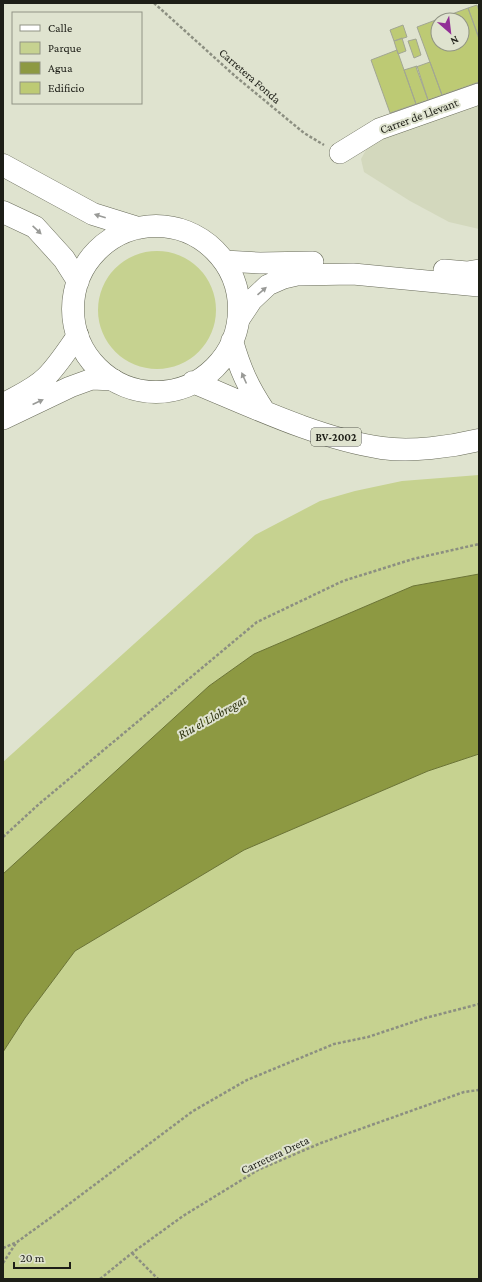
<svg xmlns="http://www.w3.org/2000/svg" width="482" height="1282" font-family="'Crimson Pro',serif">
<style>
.built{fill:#d3d8bd}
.green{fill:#c6d290}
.water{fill:#8d9942;stroke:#6b7435}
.building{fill:#bdca74;stroke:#a2a693;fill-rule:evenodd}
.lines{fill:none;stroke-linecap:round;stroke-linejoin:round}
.minor-casing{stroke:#686b59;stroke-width:22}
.major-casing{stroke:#686b59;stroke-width:23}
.path{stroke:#8c8f81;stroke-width:2.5;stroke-dasharray:3 2;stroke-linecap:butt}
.minor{stroke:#fff;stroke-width:21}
.major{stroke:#fff;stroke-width:22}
.oneway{fill:#999a97}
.labels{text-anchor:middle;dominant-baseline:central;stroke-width:4;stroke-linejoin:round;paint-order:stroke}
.shield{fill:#dfe3cf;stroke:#57594e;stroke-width:1}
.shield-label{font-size:11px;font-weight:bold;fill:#1d1e17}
.street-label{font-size:12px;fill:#1d1e17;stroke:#dfe3cf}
.water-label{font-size:13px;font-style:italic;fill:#2e330e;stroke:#dfe3cf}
</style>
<rect width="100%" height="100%" fill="#dfe3cf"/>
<path class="built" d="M479,101V229L449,222L410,201L364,172L361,159L366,150L372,144L390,135Z"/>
<path class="green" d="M98 310a59 59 0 1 1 118 0a59 59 0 1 1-118 0Z
M479,475V574L413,586L254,654L209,686L3,874V762L255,535L320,501L355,491L402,481Z
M479,754V1279H3V1052L25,1018L75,951L244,850L428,771Z"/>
<path class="water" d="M479,574V754L428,771L244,850L75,951L25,1018L3,1052V874L209,686L254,654L413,586Z"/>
<path class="building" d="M477,5L479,11V34L478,35L468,8Z
M468,8L479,39V82L442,95L417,27ZM438,20H462V44H438Z
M403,25L407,37L394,41L390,30Z
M402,38L406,51L398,54L394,41Z
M416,39L421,55L414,58L408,41Z
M397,50L416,104L390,113L371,60Z
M430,62L442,95L428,100L416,67Z
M417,66L428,100L416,104L404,70Z"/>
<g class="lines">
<defs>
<path id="minor" d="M340,153L379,129L479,94
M224,261L260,263L313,262
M444,270L467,272L479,270
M238,321L252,300L268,285L284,278L297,275L353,274L479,286
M3,404C17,396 34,389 46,377C58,365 68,349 78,335
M3,419L70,387L92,379L114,380"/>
<path id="major" d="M3,165L93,214L138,228
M3,212L35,227L64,259L78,281
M73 309a83 83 0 1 1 166 0a83 83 0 1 1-166 0Z
M232,341C240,369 248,387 264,411
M193,382C251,406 320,439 382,448C412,452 450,447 479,440"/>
</defs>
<use href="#minor" class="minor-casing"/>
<use href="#major" class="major-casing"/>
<path class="path" d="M154,3L235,76L304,133L324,145
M3,837L39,804L257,622L343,581L413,559L479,544
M3,1248L17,1242L53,1216L193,1111L247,1080L334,1044L368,1037L425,1018L479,1004
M132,1253L158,1279
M3,1263L16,1243
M100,1279L132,1253L183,1216L258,1170L321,1143L464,1092L479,1090"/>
<use href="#minor" class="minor"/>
<use href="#major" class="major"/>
</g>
<defs><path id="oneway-solid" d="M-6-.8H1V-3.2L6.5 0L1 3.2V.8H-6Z"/></defs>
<g class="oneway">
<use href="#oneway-solid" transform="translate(100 216) rotate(-163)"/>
<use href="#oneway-solid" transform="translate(37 230) rotate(43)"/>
<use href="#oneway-solid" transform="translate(262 291) rotate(-41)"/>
<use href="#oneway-solid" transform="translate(244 378) rotate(-114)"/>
<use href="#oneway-solid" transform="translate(38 402) rotate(-25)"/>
</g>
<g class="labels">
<rect class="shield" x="311" y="428" width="50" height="18" rx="3"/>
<g class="shield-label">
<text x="336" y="437">BV-2002</text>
</g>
<g class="street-label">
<text transform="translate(250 76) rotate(41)">Carretera Fonda</text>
<text transform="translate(419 116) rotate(-20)">Carrer de Llevant</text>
<text transform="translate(275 1155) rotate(-25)">Carretera Dreta</text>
</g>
<g class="water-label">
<text transform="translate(212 717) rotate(-29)">Riu el Llobregat</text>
</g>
</g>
<rect width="482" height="1282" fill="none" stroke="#1d1e17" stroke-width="8"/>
<rect x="12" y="12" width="130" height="92" fill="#dfe3cf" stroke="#919485"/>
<rect x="20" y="25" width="20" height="6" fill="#ffffff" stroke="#919485"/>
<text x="48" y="32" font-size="12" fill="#1d1e17">Calle</text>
<rect x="20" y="42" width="20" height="12" fill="#c6d290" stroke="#919485"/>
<text x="48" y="52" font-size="12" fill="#1d1e17">Parque</text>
<rect x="20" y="62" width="20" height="12" fill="#8d9942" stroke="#919485"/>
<text x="48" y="72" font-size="12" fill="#1d1e17">Agua</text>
<rect x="20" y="82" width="20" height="12" fill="#bdca74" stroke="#919485"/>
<text x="48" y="92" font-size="12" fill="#1d1e17">Edificio</text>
<g transform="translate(450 32) rotate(152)"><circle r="19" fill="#dfe3cf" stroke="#919485"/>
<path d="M0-3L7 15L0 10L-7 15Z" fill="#922f96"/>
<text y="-6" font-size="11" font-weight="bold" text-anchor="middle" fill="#1d1e17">N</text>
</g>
<path d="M14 1262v6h56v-6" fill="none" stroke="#1d1e17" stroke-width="2"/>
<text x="20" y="1262" font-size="12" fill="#1d1e17" stroke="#dfe3cf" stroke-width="3" paint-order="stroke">20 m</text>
</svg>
